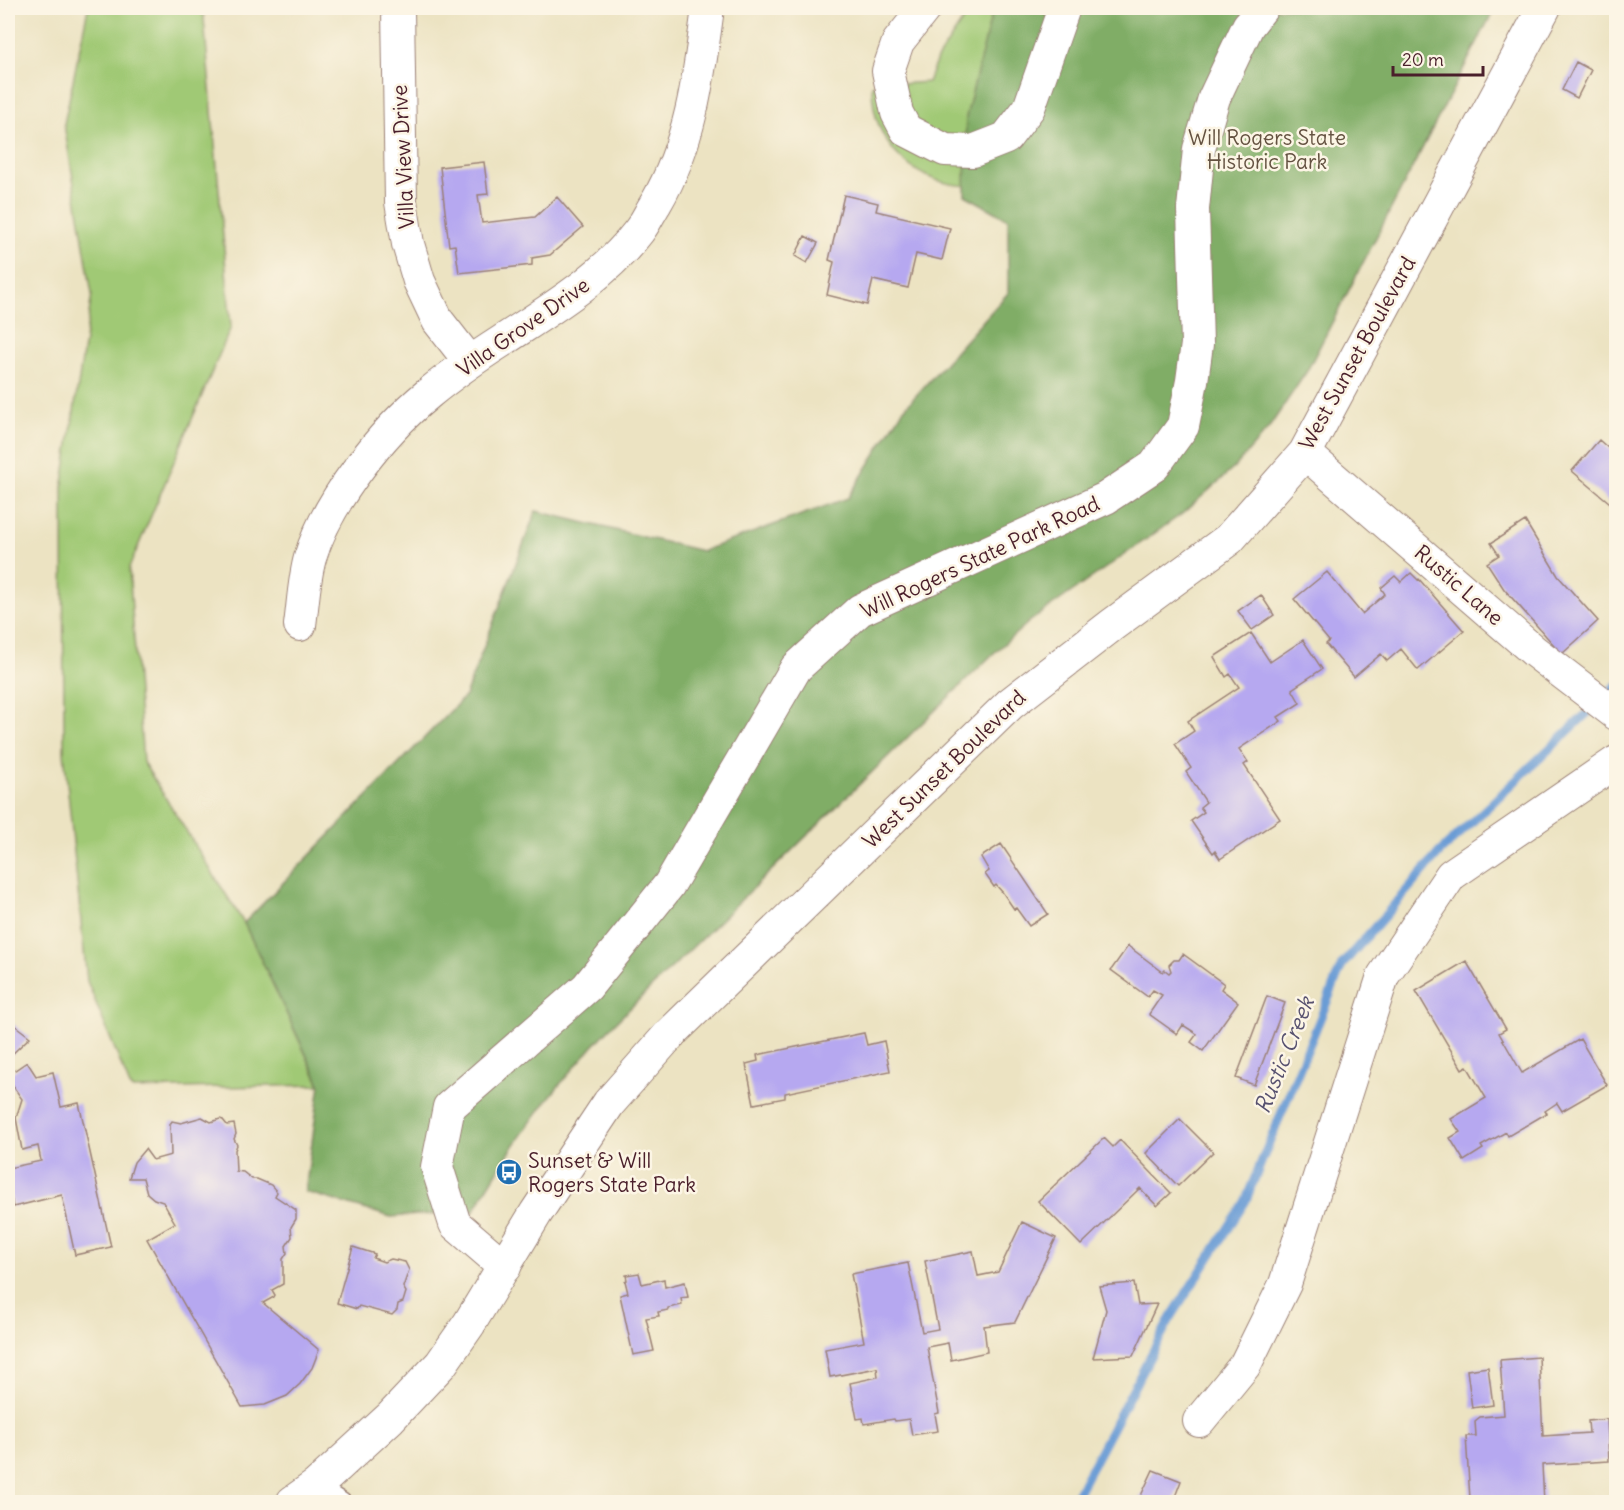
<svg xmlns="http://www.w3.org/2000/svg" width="1624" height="1510" font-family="Delius,sans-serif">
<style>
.green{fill:#a0c975;stroke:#757450;stroke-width:1.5}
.forest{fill:#80ad66;stroke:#656648;stroke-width:1.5}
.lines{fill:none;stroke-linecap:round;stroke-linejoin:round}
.stream{stroke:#6b9cd5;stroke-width:9}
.building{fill:#b6a8f0}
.service-casing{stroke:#9b8176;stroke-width:19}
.minor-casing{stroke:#9b8176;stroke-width:34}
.secondary-casing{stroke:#9b8176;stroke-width:35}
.service{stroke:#fff;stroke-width:16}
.minor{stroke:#fff;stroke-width:32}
.secondary{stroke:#fff;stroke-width:33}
.labels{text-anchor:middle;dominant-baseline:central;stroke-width:5;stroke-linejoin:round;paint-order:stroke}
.park-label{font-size:21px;fill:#645241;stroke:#fcf5e5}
.street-label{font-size:21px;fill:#4a1f2b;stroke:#fcf5e5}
.poi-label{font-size:21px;fill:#4a1f2b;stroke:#fcf5e5;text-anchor:start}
.water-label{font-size:22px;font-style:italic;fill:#57516f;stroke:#fcf5e5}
</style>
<rect width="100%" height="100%" fill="#fcf5e5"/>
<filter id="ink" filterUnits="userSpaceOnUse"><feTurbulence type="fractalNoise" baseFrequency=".0167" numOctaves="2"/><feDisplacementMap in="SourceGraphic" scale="12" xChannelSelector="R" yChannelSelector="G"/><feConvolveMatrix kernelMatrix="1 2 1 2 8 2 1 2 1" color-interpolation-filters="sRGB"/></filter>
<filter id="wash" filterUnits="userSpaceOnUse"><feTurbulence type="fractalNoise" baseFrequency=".008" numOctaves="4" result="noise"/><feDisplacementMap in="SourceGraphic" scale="24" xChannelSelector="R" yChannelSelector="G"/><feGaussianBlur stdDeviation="1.35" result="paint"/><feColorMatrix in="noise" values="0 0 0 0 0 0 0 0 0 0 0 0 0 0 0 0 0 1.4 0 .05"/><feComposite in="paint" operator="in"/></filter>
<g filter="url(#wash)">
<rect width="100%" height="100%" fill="#ece3c2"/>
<path class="green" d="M88,8H203L231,327L129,568L143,762L244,923L320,1085L131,1089L87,981L64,752L63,483L92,294L64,124Z
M971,8H1098L979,186C918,188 872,148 872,86L928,82L937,59Z"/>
<path class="forest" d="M993,8H1495L1307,371L1268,429L1234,468L1182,514L1029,622L995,652L614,1024C556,1084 515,1138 474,1211L391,1217L305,1192L320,1084L244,923L465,696L536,511L702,551L848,498L903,410L1008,293V219L965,195L966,117Z"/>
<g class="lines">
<path class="stream" d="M1073,1502L1170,1319L1245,1202L1342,965L1440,852L1616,686"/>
</g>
<g id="blocks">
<path class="building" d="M1576,62L1591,70L1577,98L1562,90Z
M484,162L488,194L478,195L482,223L535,217L557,197L583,227L550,255L532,258V265L459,273L455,245L449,246L440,167Z
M844,195L878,203L876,211L950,228L942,260L916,254L908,288L873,280L867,305L827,295L834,262L829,260Z
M805,236L818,243L807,263L795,256Z
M1599,440L1616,455V508L1572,471Z
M1525,521L1558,576L1598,621L1562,654L1504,589L1487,563L1499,555L1491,543Z
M1327,572L1362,614L1385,594L1381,588L1395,576L1401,582L1411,573L1418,580L1419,579L1464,631L1418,670L1401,649L1387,661L1381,654L1354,677L1326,644L1329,641L1294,599Z
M1261,595L1274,615L1252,630L1238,611Z
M1251,633L1270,662L1303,640L1322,669L1292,689L1300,703L1278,717L1281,721L1239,749L1248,762L1244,765L1280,819L1220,859L1215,851L1213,853L1191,821L1204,812L1200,807L1206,802L1186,772L1191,768L1175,744L1194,731L1188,721L1239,687L1230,674L1226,677L1214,657Z
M1001,844L1048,914L1029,926L1016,908L1014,909L1003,893L996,885L994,887L985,874L989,871L981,857Z
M1128,946L1163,972L1165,970L1169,973L1171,971L1169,965L1174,960H1179L1183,954L1224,984L1221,989L1238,1002L1203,1051L1191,1042L1197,1034L1183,1025L1177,1034L1149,1014L1162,995L1153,990L1148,997L1111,970Z
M1466,961L1506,1029L1499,1033L1522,1073L1580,1039L1607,1085L1562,1111L1557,1103L1545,1111L1547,1113L1508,1136L1506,1132L1481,1146L1483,1149L1464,1161L1450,1138L1460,1132L1451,1119L1486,1098L1467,1066L1462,1069L1416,991Z
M1267,996L1285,1003L1254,1085L1236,1078Z
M9,1021L30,1037L8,1058V1022Z
M864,1033L867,1045L884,1041L890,1071L785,1093V1098L754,1104L746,1064L758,1061L757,1055Z
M27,1062L36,1076L53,1072L61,1107L79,1103L111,1247L75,1255L62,1195L13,1207L8,1182V1168L41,1161L38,1146L22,1150L16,1118L22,1099L13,1086L8,1090V1075Z
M202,1117L211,1122L220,1119L223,1120L227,1125L234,1124L236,1134L234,1139L237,1145L235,1150L236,1171L243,1172L252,1179H257L271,1185L277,1192L275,1196L296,1210V1219L291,1227L292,1237L286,1246L287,1253L283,1259V1284L272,1290L275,1295L274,1297L263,1303L319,1350L312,1368L300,1384L287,1396L265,1405L242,1407L147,1239L175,1223L163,1202L154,1199L147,1193L143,1178H129L134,1162L145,1149L153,1160L171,1155L170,1124L172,1121L181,1123Z
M1180,1119L1213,1152L1178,1186L1146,1153Z
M1104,1138L1113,1147L1120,1140L1171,1193L1157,1206L1140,1188L1081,1245L1038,1201Z
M1022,1222L1056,1238L1015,1322L984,1326L987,1352L951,1360L948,1343L927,1347L939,1413L935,1414L938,1431L912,1435L909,1419L895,1421L894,1419L864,1424L863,1418L857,1419L850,1383L878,1377L877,1368L830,1377L825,1349L864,1342L851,1274L908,1263L922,1332L938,1329L925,1261L973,1251L978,1276L998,1272Z
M353,1247L375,1254L373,1258L384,1262L391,1259L405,1262L409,1270L403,1287L406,1292L403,1302L398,1304L397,1310L392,1315L359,1306L357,1309L337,1303Z
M639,1273L642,1284L664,1279L665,1287L685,1282L688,1297L681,1298L682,1305L668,1308V1310L658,1312L659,1316L646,1318L654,1351L633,1355L620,1295L628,1293L625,1281L627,1280L626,1275Z
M1134,1283L1138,1305L1157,1304L1133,1356L1093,1358L1106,1310L1099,1286Z
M1539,1357L1543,1436L1589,1433L1588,1421L1607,1419L1609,1461L1542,1465L1544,1502H1483V1498L1470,1499L1466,1436H1476L1475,1421L1480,1417L1504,1415L1500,1360Z
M1488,1367L1493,1405L1472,1408L1467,1370Z
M1153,1470L1181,1481L1173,1502H1138Z"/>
</g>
</g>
<g filter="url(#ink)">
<use href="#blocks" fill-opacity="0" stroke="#9b8176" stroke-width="1.5"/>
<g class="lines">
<defs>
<path id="service" d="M317,1485L343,1502"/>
<path id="minor" d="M398,8L401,202L408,244L419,281L438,321L470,362
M925,8L898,42L888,71L897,113L906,130L945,150L973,151L1006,138L1029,108L1064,8
M1305,453L1535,652L1616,714
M300,625C303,604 304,579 310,558C327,501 383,431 428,394C452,374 477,357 502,341C552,308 603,278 639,231C646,222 650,212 656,203C691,143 699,76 708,8
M505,1267L455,1224L437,1167L449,1107L587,987L669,885L796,668L860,610L1106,498L1154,466L1183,426L1192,381L1197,344L1193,209L1199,149L1214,98L1248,26L1262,8
M1199,1421L1245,1365L1285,1284L1383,976L1451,875L1616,762"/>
<path id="secondary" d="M293,1502L317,1485L390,1418L441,1364L469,1324L536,1213L609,1103L669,1035L1010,704L1112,625L1229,539L1305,453L1544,8"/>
</defs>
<use href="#service" class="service-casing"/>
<use href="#minor" class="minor-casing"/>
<use href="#secondary" class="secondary-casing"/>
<use href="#service" class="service"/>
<use href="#minor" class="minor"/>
<use href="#secondary" class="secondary"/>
</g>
</g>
<defs>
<symbol id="bus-disc" viewBox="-11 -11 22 22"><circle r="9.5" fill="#1f6fb2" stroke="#fcf5e5"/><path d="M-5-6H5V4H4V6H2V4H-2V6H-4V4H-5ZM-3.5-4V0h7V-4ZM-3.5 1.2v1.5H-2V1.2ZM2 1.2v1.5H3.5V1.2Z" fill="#fff"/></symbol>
</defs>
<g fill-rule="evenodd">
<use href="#bus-disc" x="494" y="1157" width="30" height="30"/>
</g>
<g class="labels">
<g class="park-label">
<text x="1267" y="137">Will Rogers State<tspan x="1267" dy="24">Historic Park</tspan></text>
</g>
<g class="street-label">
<text transform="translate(403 157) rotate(-93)">Villa View Drive</text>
<text transform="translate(523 327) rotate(-35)">Villa Grove Drive</text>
<text transform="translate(1357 353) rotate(-61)">West Sunset Boulevard</text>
<text transform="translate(980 557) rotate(-25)">Will Rogers State Park Road</text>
<text transform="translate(1459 585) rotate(41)">Rustic Lane</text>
<text transform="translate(944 769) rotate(-44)">West Sunset Boulevard</text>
</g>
<g class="poi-label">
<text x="528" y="1160">Sunset &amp; Will<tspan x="528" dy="24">Rogers State Park</tspan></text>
</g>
<g class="water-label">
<text transform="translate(1284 1055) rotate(-68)">Rustic Creek</text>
</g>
</g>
<rect width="1624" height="1510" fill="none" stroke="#fcf5e5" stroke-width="30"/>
<path d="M1393 66v9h90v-9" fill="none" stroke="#4a1f2b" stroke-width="3"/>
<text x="1402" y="66" font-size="18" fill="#4a1f2b" stroke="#fcf5e5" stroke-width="4.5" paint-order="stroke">20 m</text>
</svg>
